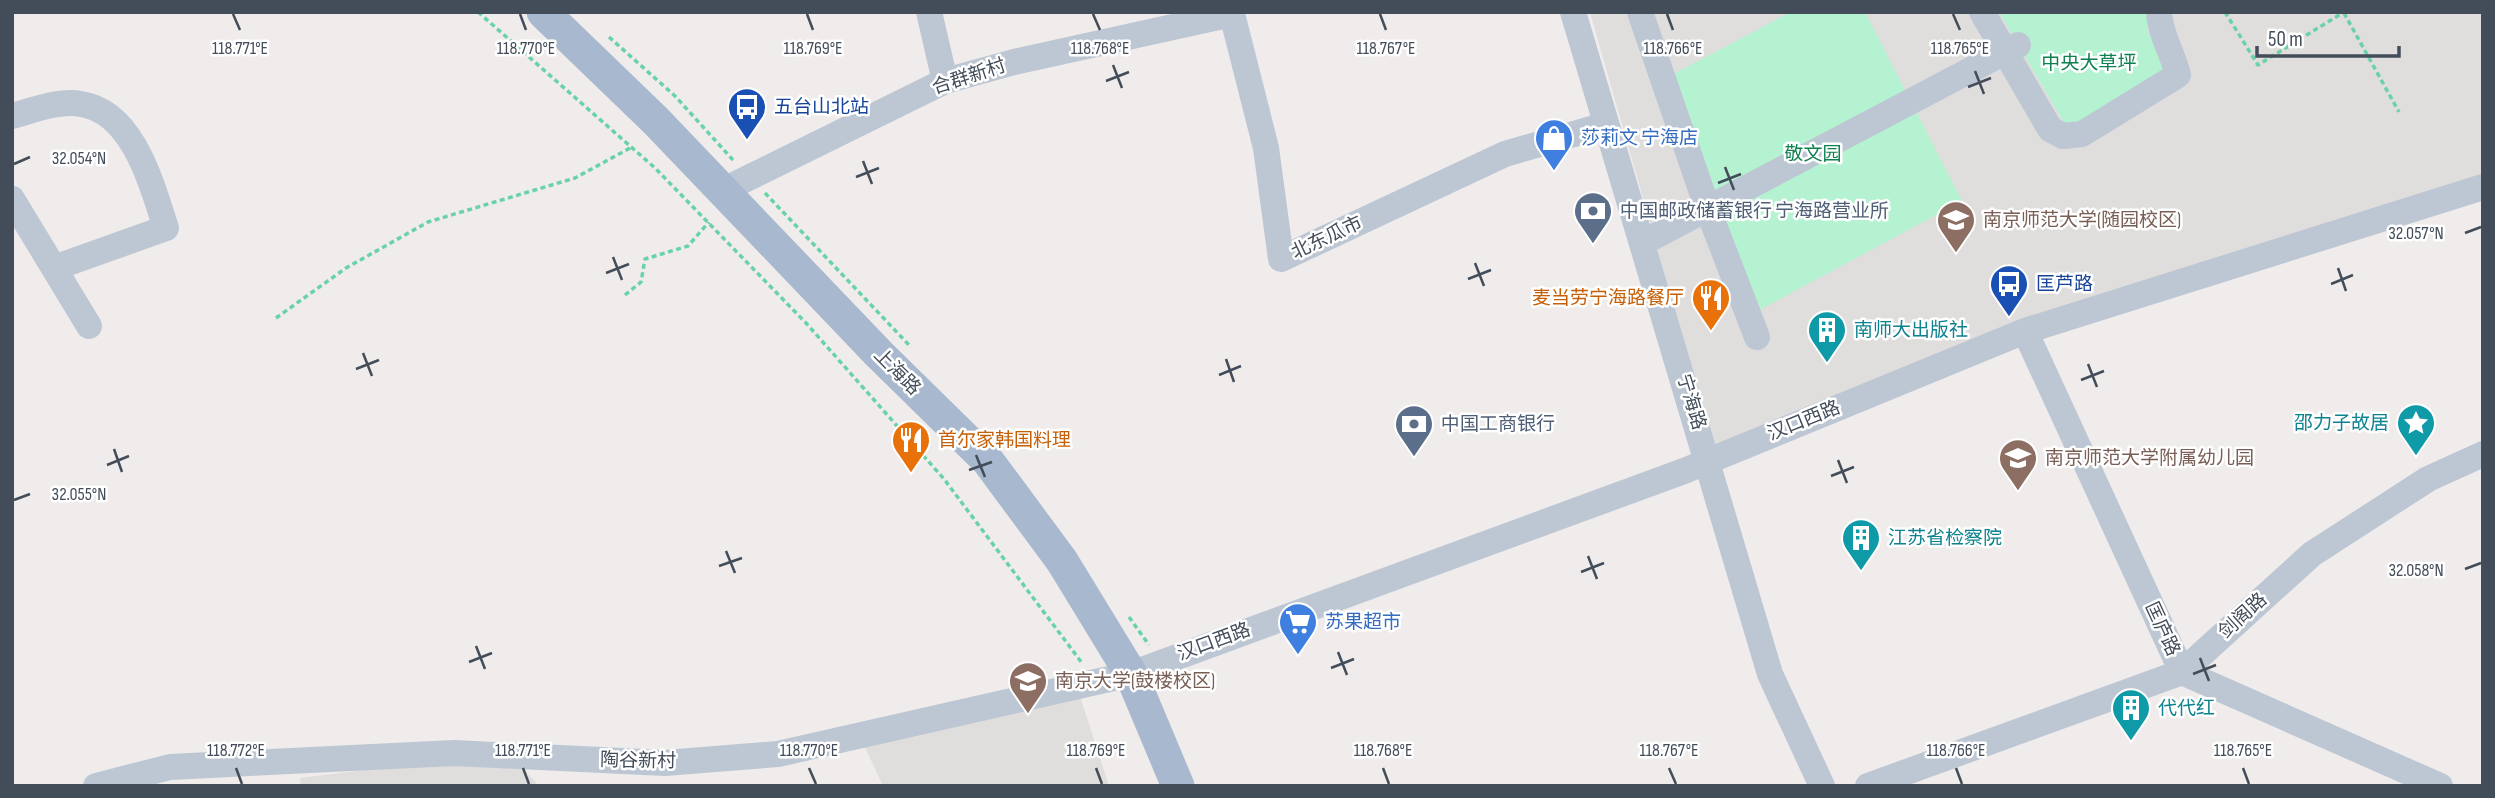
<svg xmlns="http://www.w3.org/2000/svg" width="2495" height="798" font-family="'Sofia Sans Condensed','Noto Sans SC',sans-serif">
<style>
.education{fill:#e0dddd}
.green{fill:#b5f2d1}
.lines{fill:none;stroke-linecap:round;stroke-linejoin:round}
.path{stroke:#6ad2a7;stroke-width:3.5;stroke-dasharray:5 3.5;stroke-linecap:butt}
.minor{stroke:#bdc7d3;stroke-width:26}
.major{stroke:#a8b8ce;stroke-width:33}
.ticks{fill:none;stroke:#434d5a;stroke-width:2.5}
.labels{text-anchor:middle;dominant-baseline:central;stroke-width:5;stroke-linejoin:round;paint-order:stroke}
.park-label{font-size:19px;fill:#0f8050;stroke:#fff}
.street-label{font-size:19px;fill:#434d5a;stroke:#fff}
.transit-label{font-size:19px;fill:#164399;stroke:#fff;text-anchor:start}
.shop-label{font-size:19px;fill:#366cbe;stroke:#fff;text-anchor:start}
.service-label{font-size:19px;fill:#4e5e75;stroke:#fff;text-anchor:start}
.education-label{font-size:19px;fill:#785e54;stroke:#fff;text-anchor:start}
.food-label{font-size:19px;fill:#c56008;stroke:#fff;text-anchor:end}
.culture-label{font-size:19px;fill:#0d838f;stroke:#fff;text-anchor:start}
.ticks-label{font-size:18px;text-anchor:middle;fill:#434d5a;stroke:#fff;stroke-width:5;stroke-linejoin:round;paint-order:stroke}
</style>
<rect width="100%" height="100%" fill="#efeceb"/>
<path class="education" d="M1590,12H2483V176L1715,451Z
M1077,687L1109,786H883L863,743Z
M448,760L517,762L539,786H301L300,778Z"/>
<path class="green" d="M1791,12H1865L1962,201L1754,313L1666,78Z
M1999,12H2150L2147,31L2174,72L2069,131Z"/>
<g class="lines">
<path class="path" d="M478,12L655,168L806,323L944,479L1082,663
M2225,12L2258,65L2344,12
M2344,13L2399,112
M609,37L675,96L733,160
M765,193L909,345
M625,295L641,282L645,259L688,246L709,222
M276,318L346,268L428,222L575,178L632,147
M1129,617L1149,645"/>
<path class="minor" d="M929,12L945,81
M1573,12L1770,674L1822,786
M1640,12L1707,207L1757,337
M1982,12L2050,129L2063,136L2082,134L2178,75C2173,54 2160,34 2159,12
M12,116C34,110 59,100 81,104C134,112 152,186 166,228L54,268
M724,190L945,81L1014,62L1232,14L1266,148L1281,259L1505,154L1605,125
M12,199L89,326
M1642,243L2018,45
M2025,331L2182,672L2440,786
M96,786L170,767L454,753L665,763L778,754L1131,674L1684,471L2025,331L2483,187
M1868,786L2182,672L2312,554L2428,479L2483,454"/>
<path class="major" d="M543,12L656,121L879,354L988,461L1062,561L1131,674L1178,786"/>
</g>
<path class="ticks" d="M233,14L240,30M520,14L526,30M807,14L813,30M1093,14L1100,30M1380,14L1386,30M1667,14L1673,30M1953,14L1960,30M1113,65L1122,88M1975,71L1984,94M1106,81L1129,72M1968,87L1991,78M863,161L872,184M14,164L30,157M1725,167L1734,190M856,177L879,168M1718,183L1741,174M2465,233L2481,227M613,257L622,280M1475,263L1484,286M2338,268L2346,291M606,273L629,264M1468,279L1491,270M2331,284L2353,275M363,353L372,376M1226,359L1234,382M2088,364L2097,387M356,369L379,360M1219,375L1241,366M2081,380L2104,371M114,449L122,472M976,455L985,477M1838,460L1847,483M107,465L129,456M969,470L992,462M1831,476L1854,467M14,500L30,494M726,551L735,573M1588,556L1597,579M719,566L742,558M2465,569L2481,563M1581,572L1604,563M476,646L485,669M1338,652L1347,675M2200,658L2209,681M469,662L492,653M1331,668L1354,659M2193,674L2216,665M236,768L242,784M523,768L529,784M809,768L816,784M1096,768L1102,784M1383,768L1389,784M1669,768L1676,784M1956,768L1962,784M2243,768L2249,784"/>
<defs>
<symbol id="bus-pin" viewBox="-11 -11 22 30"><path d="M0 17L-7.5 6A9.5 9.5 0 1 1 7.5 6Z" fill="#1a4fb4" stroke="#fff"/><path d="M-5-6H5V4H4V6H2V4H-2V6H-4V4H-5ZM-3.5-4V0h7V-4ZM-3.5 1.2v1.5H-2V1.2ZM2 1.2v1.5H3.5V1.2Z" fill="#fff"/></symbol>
<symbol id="shop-pin" viewBox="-11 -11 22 30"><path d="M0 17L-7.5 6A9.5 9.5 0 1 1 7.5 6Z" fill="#3f7fe0" stroke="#fff"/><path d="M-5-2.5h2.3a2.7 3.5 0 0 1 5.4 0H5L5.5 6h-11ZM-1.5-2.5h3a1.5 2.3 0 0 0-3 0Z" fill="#fff"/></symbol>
<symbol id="bank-pin" viewBox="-11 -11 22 30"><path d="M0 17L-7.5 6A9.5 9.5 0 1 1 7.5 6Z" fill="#5c6f8a" stroke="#fff"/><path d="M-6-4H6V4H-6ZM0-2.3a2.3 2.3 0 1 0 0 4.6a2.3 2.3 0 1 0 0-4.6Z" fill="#fff"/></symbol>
<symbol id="university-pin" viewBox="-11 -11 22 30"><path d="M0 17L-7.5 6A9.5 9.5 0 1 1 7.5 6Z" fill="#8d6e63" stroke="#fff"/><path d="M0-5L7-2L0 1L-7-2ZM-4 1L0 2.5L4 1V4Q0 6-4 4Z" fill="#fff"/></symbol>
<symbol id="restaurant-pin" viewBox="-11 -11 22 30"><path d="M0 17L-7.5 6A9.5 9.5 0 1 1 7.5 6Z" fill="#e8710a" stroke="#fff"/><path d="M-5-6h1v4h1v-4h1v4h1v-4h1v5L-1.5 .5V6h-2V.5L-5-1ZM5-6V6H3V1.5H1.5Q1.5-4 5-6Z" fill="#fff"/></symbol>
<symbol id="building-pin" viewBox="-11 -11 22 30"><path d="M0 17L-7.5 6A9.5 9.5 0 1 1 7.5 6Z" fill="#0f9aa8" stroke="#fff"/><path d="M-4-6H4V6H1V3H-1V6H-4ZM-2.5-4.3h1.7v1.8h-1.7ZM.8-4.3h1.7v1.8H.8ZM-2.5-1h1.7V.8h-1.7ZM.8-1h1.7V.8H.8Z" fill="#fff"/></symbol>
<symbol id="sight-pin" viewBox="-11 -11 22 30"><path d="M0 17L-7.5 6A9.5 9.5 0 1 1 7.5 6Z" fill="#0f9aa8" stroke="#fff"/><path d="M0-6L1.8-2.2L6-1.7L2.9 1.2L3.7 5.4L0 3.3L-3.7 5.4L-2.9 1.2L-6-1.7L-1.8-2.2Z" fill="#fff"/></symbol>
<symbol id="school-pin" viewBox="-11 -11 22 30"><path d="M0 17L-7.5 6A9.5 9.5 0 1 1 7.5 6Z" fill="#8d6e63" stroke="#fff"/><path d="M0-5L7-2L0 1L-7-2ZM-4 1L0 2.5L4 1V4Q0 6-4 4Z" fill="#fff"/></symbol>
<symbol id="supermarket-pin" viewBox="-11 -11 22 30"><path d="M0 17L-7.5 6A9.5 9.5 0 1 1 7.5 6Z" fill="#3f7fe0" stroke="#fff"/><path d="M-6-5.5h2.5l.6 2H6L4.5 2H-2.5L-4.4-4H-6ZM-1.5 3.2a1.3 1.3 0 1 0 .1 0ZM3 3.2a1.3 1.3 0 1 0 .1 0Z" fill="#fff"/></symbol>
</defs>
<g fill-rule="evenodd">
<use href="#bus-pin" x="725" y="85" width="44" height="60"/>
<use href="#shop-pin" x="1532" y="116" width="44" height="60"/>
<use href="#bank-pin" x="1571" y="189" width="44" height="60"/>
<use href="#university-pin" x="1934" y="198" width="44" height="60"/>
<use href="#bus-pin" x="1987" y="262" width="44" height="60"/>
<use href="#restaurant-pin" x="1689" y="276" width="44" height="60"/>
<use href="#building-pin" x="1805" y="308" width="44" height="60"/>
<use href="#sight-pin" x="2394" y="401" width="44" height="60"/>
<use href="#bank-pin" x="1392" y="402" width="44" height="60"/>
<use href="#restaurant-pin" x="889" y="418" width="44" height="60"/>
<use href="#school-pin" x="1996" y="436" width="44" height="60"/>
<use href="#building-pin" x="1839" y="516" width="44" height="60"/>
<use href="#supermarket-pin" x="1276" y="600" width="44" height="60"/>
<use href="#university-pin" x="1006" y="659" width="44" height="60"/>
<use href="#building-pin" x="2109" y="686" width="44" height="60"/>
</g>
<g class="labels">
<g class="park-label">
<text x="2089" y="63">中央大草坪</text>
<text x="1813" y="154">敬文园</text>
</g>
<g class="street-label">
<text transform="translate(969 77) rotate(-18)">合群新村</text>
<text transform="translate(1327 238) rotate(-25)">北东瓜市</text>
<text transform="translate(897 372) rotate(45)">上海路</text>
<text transform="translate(1691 402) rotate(73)">宁海路</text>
<text transform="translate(1804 421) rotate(-22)">汉口西路</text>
<text transform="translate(2243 616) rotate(-42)">剑阁路</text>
<text transform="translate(2162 629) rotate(65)">匡庐路</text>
<text transform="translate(1214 642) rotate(-20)">汉口西路</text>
<text transform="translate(638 761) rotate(1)">陶谷新村</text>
</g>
<g class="transit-label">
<text x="774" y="107">五台山北站</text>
<text x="2036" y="284">匡芦路</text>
</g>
<g class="shop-label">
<text x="1581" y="138">莎莉文 宁海店</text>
<text x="1325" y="622">苏果超市</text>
</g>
<g class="service-label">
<text x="1620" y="211">中国邮政储蓄银行 宁海路营业所</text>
<text x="1441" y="424">中国工商银行</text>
</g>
<g class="education-label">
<text x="1983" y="220">南京师范大学(随园校区)</text>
<text x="2045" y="458">南京师范大学附属幼儿园</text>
<text x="1055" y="681">南京大学(鼓楼校区)</text>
</g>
<g class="food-label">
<text x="1684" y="298">麦当劳宁海路餐厅</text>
<text x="938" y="440" text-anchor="start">首尔家韩国料理</text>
</g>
<g class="culture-label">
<text x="1854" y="330">南师大出版社</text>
<text x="2389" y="423" text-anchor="end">邵力子故居</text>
<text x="1888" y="538">江苏省检察院</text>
<text x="2158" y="708">代代红</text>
</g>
</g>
<g class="ticks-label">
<text x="1386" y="54">118.767°E</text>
<text x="240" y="54">118.771°E</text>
<text x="526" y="54">118.770°E</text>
<text x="813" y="54">118.769°E</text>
<text x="1100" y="54">118.768°E</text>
<text x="1673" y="54">118.766°E</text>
<text x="1960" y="54">118.765°E</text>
<text x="79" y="164">32.054°N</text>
<text x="2416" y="239">32.057°N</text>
<text x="79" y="500">32.055°N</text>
<text x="2416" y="576">32.058°N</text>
<text x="236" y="756">118.772°E</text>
<text x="523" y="756">118.771°E</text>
<text x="809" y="756">118.770°E</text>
<text x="1096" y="756">118.769°E</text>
<text x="1383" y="756">118.768°E</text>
<text x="1669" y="756">118.767°E</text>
<text x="1956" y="756">118.766°E</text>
<text x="2243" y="756">118.765°E</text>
</g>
<rect width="2495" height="798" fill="none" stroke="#434d5a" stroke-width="28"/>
<path d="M2257 46v10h142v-10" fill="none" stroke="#434d5a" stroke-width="3.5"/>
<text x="2268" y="46" font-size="21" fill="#434d5a" stroke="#ffffff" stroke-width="5" paint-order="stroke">50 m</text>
</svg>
